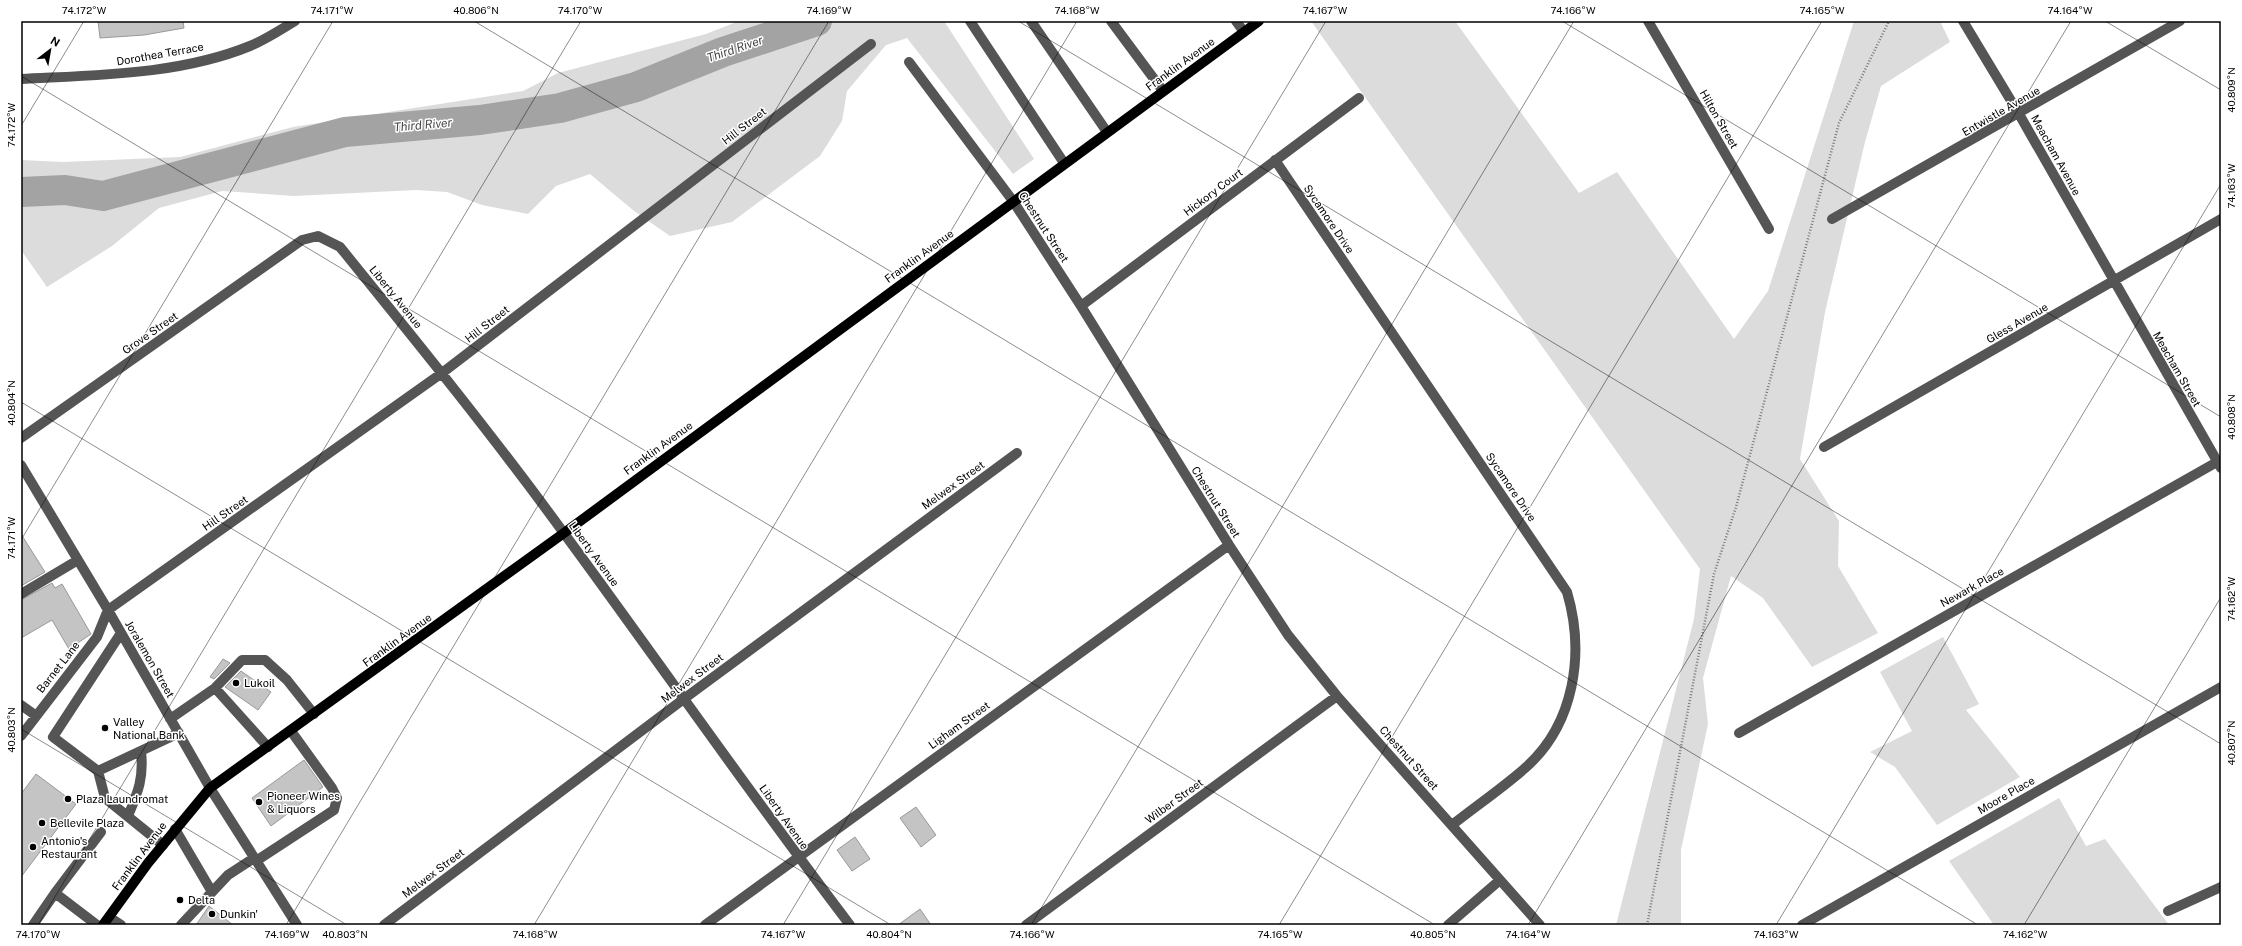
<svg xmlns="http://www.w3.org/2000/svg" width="2242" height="946" font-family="'Public Sans',sans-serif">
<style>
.green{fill:#dcdcdc}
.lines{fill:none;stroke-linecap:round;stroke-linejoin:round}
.river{stroke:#a3a3a3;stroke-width:30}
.building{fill:#c4c4c4;stroke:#999}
.path{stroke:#777;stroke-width:2.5;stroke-dasharray:1 2;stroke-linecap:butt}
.minor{stroke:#555;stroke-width:10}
.major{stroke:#000;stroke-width:10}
.ticks{fill:none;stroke:#000;stroke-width:1;stroke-opacity:0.45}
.poi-dot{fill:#000;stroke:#fff;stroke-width:1.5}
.labels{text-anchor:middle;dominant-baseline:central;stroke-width:3;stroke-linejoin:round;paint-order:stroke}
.street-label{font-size:11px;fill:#000;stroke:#fff}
.poi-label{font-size:11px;fill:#000;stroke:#fff;text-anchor:start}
.water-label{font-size:12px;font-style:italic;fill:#444;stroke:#fff}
.neatline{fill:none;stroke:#000;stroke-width:1.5}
.ticks-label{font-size:10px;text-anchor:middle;fill:#000}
</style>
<rect width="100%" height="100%" fill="#fff"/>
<path class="green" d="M739,21H944L1034,159L1013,174L907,38L886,45L847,91L842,121L820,156L732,222L670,236L634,211L590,174L556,186L528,214L482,205L447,192L416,190L294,196L222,191L159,208L112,246L47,287L21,250V160L63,162L180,157L293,127L523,91L558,73L706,34Z
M1311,21H1455L1579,193L1617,172L1734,339L1768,291L1854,21H1940L1950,42L1881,86L1865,142L1825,312L1800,459L1839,521L1838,566L1878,633L1812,667L1763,598L1731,576L1703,678L1708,724L1681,850V925H1616L1694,619L1700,569Z
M1943,637L1979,704L1966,710L2020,777L1937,825L1895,767L1870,752L1912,731L1880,672Z
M2059,798L2086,846L2105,839L2169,925H1994L1949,861Z"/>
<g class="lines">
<path class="river" d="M21,192L65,190L103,196L345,132L480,120L560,108L636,87L723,52L817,21"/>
</g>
<path class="building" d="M98,21H183L184,28L144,35L100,38Z
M21,534L45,572L21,586Z
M52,583L55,588L62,584L91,634L69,649L52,620L21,638V600Z
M223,659L230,663L214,679L210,677Z
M241,671L271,692L258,710L225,687Z
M304,760L323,787L271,826L252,798Z
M36,774L76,804L21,877V794Z
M916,807L936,835L921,847L900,818Z
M855,837L870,859L852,871L837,850Z
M209,906L233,925H196Z
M920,909L931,925H898Z"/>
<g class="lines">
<path class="path" d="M1647,925L1714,574L1736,507L1839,123L1889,21"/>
<path class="minor" d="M970,21L1064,163
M1031,21L1107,132
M1111,21L1163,91
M1236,21L1244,32
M1648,21L1769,229
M1963,21L2019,114L2221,468
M909,62L1013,201L1081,306L1229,545L1288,635L1337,696L1540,925
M21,79C96,75 179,75 250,46C265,40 280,30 295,21
M1275,160L1567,592C1585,653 1575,725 1524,769C1501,789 1476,806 1452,825
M1832,219L2180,21
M1081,306L1359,98
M21,438L302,240L318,236L340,247C417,342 494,437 566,536C661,665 753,798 850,925
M1824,447L2221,219
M21,465L108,610L210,788L297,925
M21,594L78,560
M121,633L53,737L98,771L105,798L163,845
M215,688L268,747
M21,705L35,715
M170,719L215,688L242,660H265L287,680L314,714
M1739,733L2217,462
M21,736L97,637L108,610L442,373L871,44
M98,771L179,733
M128,816C138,792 144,778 141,751
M175,829L212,892
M256,861L334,810L337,798L332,788L291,731
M55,893L101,832
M2168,911L2221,887
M109,917L121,925
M33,925L55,893L97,925
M181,925L228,875L254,858
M384,925L685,698L1017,453
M705,925L1229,545
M1026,925L1337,696
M1448,925L1500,880
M1802,925L2221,687"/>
<path class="major" d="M103,925L148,863L210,788L564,533L1259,21"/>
</g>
<path class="ticks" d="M474,21L1978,925M1018,21L2221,744M1562,21L2221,417M2105,21L2221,90M21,76L1435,925M21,126L84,21M21,402L891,925M21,540L333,21M21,729L347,925M38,925L581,21M286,925L829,21M534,925L1077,21M783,925L1326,21M1031,925L1574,21M1279,925L1822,21M1528,925L2071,21M1776,925L2221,184M2024,925L2221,597"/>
<g class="poi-dot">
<circle cx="236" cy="683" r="4"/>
<circle cx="105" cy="728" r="4"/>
<circle cx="68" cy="799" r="4"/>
<circle cx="259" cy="802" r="4"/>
<circle cx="42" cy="823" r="4"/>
<circle cx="33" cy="847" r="4"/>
<circle cx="180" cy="900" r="4"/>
<circle cx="212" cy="914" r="4"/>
</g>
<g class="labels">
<g class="street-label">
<text transform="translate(160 54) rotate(-10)">Dorothea Terrace</text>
<text transform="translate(1180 64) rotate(-36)">Franklin Avenue</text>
<text transform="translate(2001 111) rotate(-30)">Entwistle Avenue</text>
<text transform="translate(1719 119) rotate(60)">Hilton Street</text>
<text transform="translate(744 126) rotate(-38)">Hill Street</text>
<text transform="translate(2056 155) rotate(61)">Meacham Avenue</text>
<text transform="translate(1213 192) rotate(-37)">Hickory Court</text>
<text transform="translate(1329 219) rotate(56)">Sycamore Drive</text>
<text transform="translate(1044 227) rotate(57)">Chestnut Street</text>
<text transform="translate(919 256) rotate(-36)">Franklin Avenue</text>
<text transform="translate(396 297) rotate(51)">Liberty Avenue</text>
<text transform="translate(2017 323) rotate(-30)">Gless Avenue</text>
<text transform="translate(487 324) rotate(-38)">Hill Street</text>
<text transform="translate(150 333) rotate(-35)">Grove Street</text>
<text transform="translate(2177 369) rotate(60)">Meacham Street</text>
<text transform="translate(658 448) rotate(-36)">Franklin Avenue</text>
<text transform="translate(953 485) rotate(-36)">Melwex Street</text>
<text transform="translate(1511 487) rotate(56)">Sycamore Drive</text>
<text transform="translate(1216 502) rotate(58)">Chestnut Street</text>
<text transform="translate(225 513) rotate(-35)">Hill Street</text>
<text transform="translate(594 554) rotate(54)">Liberty Avenue</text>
<text transform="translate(1972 587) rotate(-29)">Newark Place</text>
<text transform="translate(397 640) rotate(-36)">Franklin Avenue</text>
<text transform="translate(150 659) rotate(60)">Joralemon Street</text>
<text transform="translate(58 667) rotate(-52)">Barnet Lane</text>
<text transform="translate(692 678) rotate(-37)">Melwex Street</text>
<text transform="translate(959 725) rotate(-36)">Ligham Street</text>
<text transform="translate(1409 758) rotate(48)">Chestnut Street</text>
<text transform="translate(2006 795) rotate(-30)">Moore Place</text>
<text transform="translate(1174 801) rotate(-36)">Wilber Street</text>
<text transform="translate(784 817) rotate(55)">Liberty Avenue</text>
<text transform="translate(139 856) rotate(-53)">Franklin Avenue</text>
<text transform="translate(433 873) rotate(-37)">Melwex Street</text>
</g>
<g class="poi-label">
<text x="244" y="683">Lukoil</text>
<text x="113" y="722">Valley<tspan x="113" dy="13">National Bank</tspan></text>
<text x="267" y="796">Pioneer Wines<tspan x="267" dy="13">&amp; Liquors</tspan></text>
<text x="76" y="799">Plaza Laundromat</text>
<text x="50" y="823">Bellevile Plaza</text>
<text x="41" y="841">Antonio's<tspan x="41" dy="13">Restaurant</tspan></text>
<text x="188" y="900">Delta</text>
<text x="220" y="914">Dunkin'</text>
</g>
<g class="water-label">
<text transform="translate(735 49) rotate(-19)">Third River</text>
<text transform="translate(423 125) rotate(-5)">Third River</text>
</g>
</g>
<rect width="2242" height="946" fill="none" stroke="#ffffff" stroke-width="44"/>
<g transform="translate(50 50) rotate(31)" stroke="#ffffff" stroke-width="3" paint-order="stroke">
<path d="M0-3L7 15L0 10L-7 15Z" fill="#000000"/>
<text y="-6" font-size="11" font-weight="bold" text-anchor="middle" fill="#000000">N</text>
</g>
<rect x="22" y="22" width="2198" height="902" class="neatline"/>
<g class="ticks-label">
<text x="84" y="14">74.172°W</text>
<text x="332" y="14">74.171°W</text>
<text x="476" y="14">40.806°N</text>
<text x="580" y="14">74.170°W</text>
<text x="829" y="14">74.169°W</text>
<text x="1077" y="14">74.168°W</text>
<text x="1325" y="14">74.167°W</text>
<text x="1573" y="14">74.166°W</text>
<text x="1822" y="14">74.165°W</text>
<text x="2070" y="14">74.164°W</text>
<text transform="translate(2231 90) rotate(-90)" y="4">40.809°N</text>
<text transform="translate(11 125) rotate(-90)" y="4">74.172°W</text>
<text transform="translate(2231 186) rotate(-90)" y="4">74.163°W</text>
<text transform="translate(11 403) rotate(-90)" y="4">40.804°N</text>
<text transform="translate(2231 417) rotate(-90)" y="4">40.808°N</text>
<text transform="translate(11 538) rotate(-90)" y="4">74.171°W</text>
<text transform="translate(2231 599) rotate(-90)" y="4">74.162°W</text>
<text transform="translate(11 730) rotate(-90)" y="4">40.803°N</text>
<text transform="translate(2231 743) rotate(-90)" y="4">40.807°N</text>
<text x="38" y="938">74.170°W</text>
<text x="287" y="938">74.169°W</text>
<text x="345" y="938">40.803°N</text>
<text x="535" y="938">74.168°W</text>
<text x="783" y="938">74.167°W</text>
<text x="889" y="938">40.804°N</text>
<text x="1032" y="938">74.166°W</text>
<text x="1280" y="938">74.165°W</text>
<text x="1433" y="938">40.805°N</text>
<text x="1528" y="938">74.164°W</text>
<text x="1776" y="938">74.163°W</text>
<text x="2025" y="938">74.162°W</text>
</g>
</svg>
